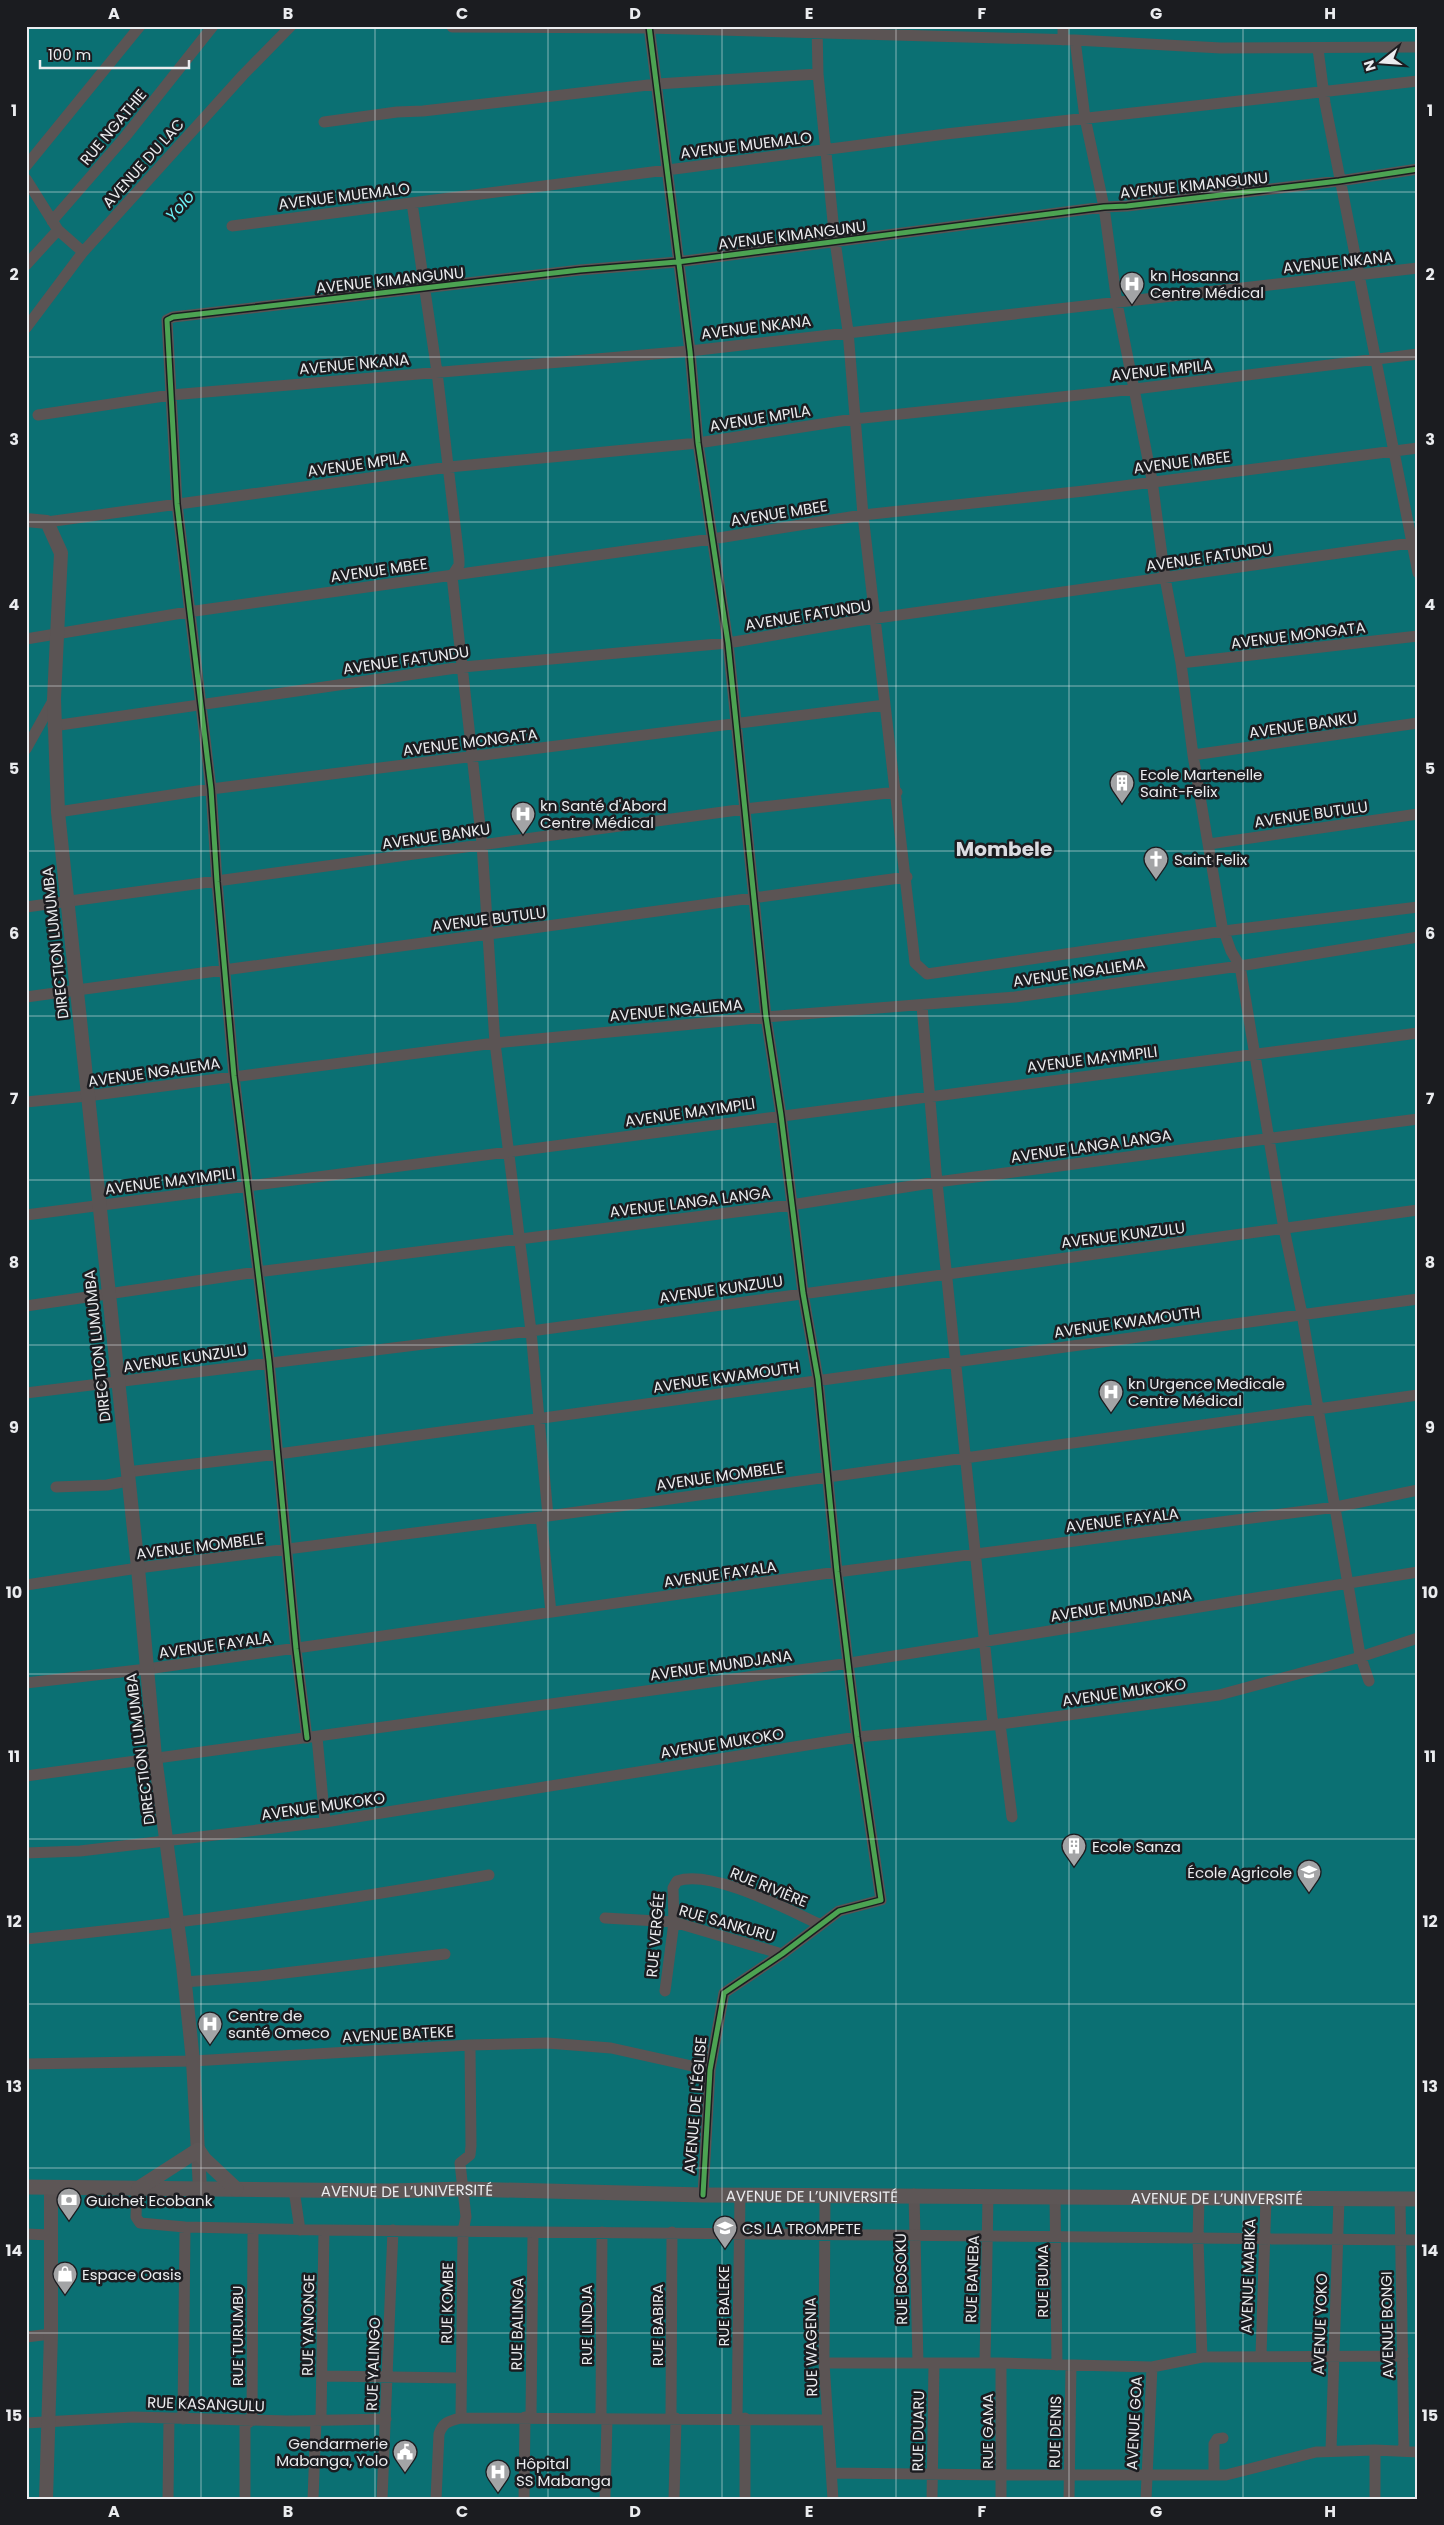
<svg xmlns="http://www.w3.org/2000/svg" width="1444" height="2525" font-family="Poppins,sans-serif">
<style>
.water{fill:#0b7073}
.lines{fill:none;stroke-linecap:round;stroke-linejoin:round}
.minor{stroke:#5b5454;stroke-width:11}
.tertiary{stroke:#5b5454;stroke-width:14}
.secondary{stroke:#5d5656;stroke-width:15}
.cycleway-casing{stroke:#1b1c20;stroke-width:8}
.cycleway{stroke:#4ca352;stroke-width:5}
.grid{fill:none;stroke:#ebecef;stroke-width:1;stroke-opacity:0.55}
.labels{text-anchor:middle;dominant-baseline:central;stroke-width:5;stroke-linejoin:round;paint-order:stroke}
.street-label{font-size:15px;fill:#ebecef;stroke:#1b1c20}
.poi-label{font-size:15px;fill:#ebecef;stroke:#1b1c20;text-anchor:start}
.water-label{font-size:16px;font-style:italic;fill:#6df2f7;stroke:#1b1c20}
.district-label{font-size:20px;font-weight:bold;fill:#dbdce1;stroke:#1b1c20}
.neatline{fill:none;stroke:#ebecef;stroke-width:2}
.grid-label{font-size:16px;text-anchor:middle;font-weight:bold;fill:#ebecef}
</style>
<rect width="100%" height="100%" fill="#1c1d1f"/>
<path class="water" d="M26,26H1418V2499H26Z"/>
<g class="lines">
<path class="minor" d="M649,26L690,351L698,443L728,643L766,1017L781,1115L803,1293L818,1379L837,1572L857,1737L881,1900L839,1911L782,1954L724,1993L710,2070L703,2195
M817,26L818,74L835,241L848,331L863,515L915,963L927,974L1224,931L1418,907
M1063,26V40
M452,27L649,28L1075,40L1221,48L1418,47
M1075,40L1085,118L1104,207L1117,303L1152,480L1165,578L1181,663L1193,755L1222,926L1231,951L1240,966L1284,1229L1302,1314L1360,1655L1369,1681
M1318,49L1325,103L1418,573
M324,122L397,112L423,111L657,84L818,74
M26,166L140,26
M26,179L58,230L83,252
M412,203L437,372L459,559V565L452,576L482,844L495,1043L531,1331L548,1516
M52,221L125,137L213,26
M232,226L946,134L1418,81
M26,265L58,230
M26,328L83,252L243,75L291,26
M38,415L171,395L690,351L1418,268
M47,522L449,467L698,443L854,419L1135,389L1418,354
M26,639L188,612L712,539L863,515L1084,491L1418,448
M1181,663L1418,636
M53,726L463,667L728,643L856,621L1418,542
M26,749L54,699
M1193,755L1418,723
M58,812L211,789L885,705
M1209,844L1418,814
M26,907L745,809L897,792
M26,997L907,877
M922,1006L937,1182L993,1725
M26,1102L87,1096L495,1043L766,1017L1015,997L1240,966L1418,937
M26,1215L1418,1033
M26,1306L257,1272L791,1205L937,1182L1418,1119
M26,1393L531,1331L1418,1210
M127,1472L278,1454L1418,1299
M56,1487L107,1485L128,1481
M541,1517L551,1612
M26,1585L138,1568L548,1516L1418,1395
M26,1683L147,1669L837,1572L1336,1507L1418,1490
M1000,1724L1012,1817
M317,1737L325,1822
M307,1738L296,1649L269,1361L234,1076L217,882L211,789L177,504L167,320L173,317L580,270L677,262L1104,207L1127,206L1339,181L1418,169
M26,1776L850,1663L1418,1572
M26,1853L80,1851L325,1822L857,1737L993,1725L1219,1695L1357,1658L1418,1638
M605,1918L674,1922L782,1954
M26,1939C181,1924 335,1902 489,1875
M185,1982L259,1976L445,1954
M665,1991L674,1922L673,1888L677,1881C712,1869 786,1909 819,1924
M26,2064L193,2061L470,2045L547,2043L611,2048L710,2070
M137,2189L136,2217L140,2223L185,2227L324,2230L1418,2240
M294,2190L300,2230
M914,2194L918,2363
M825,2196L824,2363L833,2499
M1055,2196L1057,2365
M1199,2198L1198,2239L1202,2357
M1400,2199L1404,2451
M26,2234L51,2235
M26,2337L51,2334
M1261,2356L1266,2198
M824,2363H1001L1152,2367
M985,2363L988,2196
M323,2376L461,2378
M531,2417L533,2232
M671,2417L672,2232
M461,2418L463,2231L466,2217L460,2163L470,2155L471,2146L470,2045
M737,2418L740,2195
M745,2418V2499
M183,2419L185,2227
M321,2419L324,2230
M601,2419L602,2232
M26,2423L133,2417L288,2421L386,2419
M1331,2450L1339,2198
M1375,2450V2499
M833,2473L1002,2475H1226L1316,2452L1375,2450L1418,2452
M1214,2475V2444L1217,2439L1223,2438
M168,2499L169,2418
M245,2499V2425L252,2420L253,2229
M313,2499L316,2420
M382,2499L393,2230
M436,2499L439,2434C443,2422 449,2421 461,2418L827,2420
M524,2499L525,2417
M605,2499L607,2419
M674,2499L676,2418
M932,2499L934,2363
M1001,2499V2363
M1069,2499L1071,2365
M1146,2499L1152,2367L1202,2357L1403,2356"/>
<path class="tertiary" d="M26,520L47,522L61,553L54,699L58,812L138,1568L155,1757L183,1965L193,2061L200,2189
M46,2499L51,2334V2187"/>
<g class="secondary">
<path id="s1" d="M26,2187L390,2191L465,2189L703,2195L1418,2199"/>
<path d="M139,2188L198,2150L204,2159L236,2189"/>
</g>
<defs>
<path id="cycleway" d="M649,26L690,351L698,443L728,643L766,1017L781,1115L803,1293L818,1379L837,1572L857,1737L881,1900L839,1911L782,1954L724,1993L710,2070L703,2195
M307,1738L296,1649L269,1361L234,1076L217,882L211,789L177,504L167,320L173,317L580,270L677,262L1104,207L1127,206L1339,181L1418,169"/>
</defs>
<use href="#cycleway" class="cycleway-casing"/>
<use href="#cycleway" class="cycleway"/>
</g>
<path class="grid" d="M201,26V2499M375,26V2499M548,26V2499M722,26V2499M896,26V2499M1069,26V2499M1243,26V2499M26,192H1418M26,357H1418M26,522H1418M26,686H1418M26,851H1418M26,1016H1418M26,1180H1418M26,1345H1418M26,1510H1418M26,1674H1418M26,1839H1418M26,2004H1418M26,2168H1418M26,2333H1418"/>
<defs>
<symbol id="hospital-pin" viewBox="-11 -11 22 30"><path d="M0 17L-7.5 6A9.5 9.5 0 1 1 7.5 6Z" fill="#a3a4a6" stroke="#1b1c20"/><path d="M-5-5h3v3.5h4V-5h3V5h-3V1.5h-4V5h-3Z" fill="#fff"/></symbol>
<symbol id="building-pin" viewBox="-11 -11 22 30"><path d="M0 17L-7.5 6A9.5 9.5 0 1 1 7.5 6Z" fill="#a3a4a6" stroke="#1b1c20"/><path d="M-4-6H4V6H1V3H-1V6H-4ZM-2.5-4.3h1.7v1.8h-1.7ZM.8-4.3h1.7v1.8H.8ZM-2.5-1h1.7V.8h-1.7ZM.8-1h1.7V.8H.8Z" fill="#fff"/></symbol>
<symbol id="church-pin" viewBox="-11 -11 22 30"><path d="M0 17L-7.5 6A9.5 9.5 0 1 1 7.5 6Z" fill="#a3a4a6" stroke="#1b1c20"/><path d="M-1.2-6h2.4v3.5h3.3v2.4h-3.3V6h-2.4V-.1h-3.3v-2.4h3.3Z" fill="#fff"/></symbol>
<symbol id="school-pin" viewBox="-11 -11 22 30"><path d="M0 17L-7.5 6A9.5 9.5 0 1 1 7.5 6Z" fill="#a3a4a6" stroke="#1b1c20"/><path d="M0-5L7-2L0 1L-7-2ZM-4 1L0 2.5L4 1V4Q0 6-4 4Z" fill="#fff"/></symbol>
<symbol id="bank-pin" viewBox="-11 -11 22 30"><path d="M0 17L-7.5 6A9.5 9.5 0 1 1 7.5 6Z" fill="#a3a4a6" stroke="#1b1c20"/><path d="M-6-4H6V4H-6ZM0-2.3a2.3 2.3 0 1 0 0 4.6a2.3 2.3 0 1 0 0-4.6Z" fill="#fff"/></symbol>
<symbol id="shop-pin" viewBox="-11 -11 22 30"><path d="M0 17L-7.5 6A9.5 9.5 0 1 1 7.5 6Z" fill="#a3a4a6" stroke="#1b1c20"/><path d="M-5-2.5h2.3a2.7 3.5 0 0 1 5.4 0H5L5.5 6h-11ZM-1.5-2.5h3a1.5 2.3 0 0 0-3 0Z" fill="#fff"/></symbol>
<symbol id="civic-pin" viewBox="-11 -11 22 30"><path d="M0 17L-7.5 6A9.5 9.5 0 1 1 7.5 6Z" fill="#a3a4a6" stroke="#1b1c20"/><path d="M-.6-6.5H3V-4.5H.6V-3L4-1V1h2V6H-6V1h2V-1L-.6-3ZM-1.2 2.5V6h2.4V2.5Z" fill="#fff"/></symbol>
</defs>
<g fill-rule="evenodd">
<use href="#hospital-pin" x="1118" y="270" width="28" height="38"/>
<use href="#building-pin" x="1108" y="769" width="28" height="38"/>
<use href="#hospital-pin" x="509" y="800" width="28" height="38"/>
<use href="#church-pin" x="1142" y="845" width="28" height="38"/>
<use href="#hospital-pin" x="1097" y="1378" width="28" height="38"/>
<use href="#building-pin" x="1060" y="1832" width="28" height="38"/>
<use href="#school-pin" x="1295" y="1858" width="28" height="38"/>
<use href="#hospital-pin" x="196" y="2010" width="28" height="38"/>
<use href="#bank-pin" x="55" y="2186" width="28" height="38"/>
<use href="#school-pin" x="711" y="2214" width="28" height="38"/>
<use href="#shop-pin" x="51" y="2260" width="28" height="38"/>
<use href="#civic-pin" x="391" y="2438" width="28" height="38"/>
<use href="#hospital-pin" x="484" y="2458" width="28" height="38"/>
</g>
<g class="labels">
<g class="street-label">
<text transform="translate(113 127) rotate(-50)">RUE NGATHIE</text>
<text transform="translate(746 145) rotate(-7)">AVENUE MUEMALO</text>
<text transform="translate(143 163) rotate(-48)">AVENUE DU LAC</text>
<text transform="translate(1194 185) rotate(-6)">AVENUE KIMANGUNU</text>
<text transform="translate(344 196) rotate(-7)">AVENUE MUEMALO</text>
<text transform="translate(792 235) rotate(-7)">AVENUE KIMANGUNU</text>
<text transform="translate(1338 262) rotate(-6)">AVENUE NKANA</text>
<text transform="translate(390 280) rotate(-6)">AVENUE KIMANGUNU</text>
<text transform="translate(756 327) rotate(-7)">AVENUE NKANA</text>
<text transform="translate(354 364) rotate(-5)">AVENUE NKANA</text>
<text transform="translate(1162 370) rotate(-6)">AVENUE MPILA</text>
<text transform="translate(760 418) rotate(-9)">AVENUE MPILA</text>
<text transform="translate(1182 462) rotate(-7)">AVENUE MBEE</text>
<text transform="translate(358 464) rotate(-8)">AVENUE MPILA</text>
<text transform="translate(779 513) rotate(-9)">AVENUE MBEE</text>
<text transform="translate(1209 557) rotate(-8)">AVENUE FATUNDU</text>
<text transform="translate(379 570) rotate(-8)">AVENUE MBEE</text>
<text transform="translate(808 615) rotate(-9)">AVENUE FATUNDU</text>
<text transform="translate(1298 635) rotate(-7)">AVENUE MONGATA</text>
<text transform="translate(406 660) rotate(-8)">AVENUE FATUNDU</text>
<text transform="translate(1303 725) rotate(-8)">AVENUE BANKU</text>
<text transform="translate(470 742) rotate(-7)">AVENUE MONGATA</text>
<text transform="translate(1311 814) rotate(-8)">AVENUE BUTULU</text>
<text transform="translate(436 836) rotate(-8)">AVENUE BANKU</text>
<text transform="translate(489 919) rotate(-7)">AVENUE BUTULU</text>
<text transform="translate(55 943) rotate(-96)">DIRECTION LUMUMBA</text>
<text transform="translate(1079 972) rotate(-8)">AVENUE NGALIEMA</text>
<text transform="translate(676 1010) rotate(-5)">AVENUE NGALIEMA</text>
<text transform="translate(1092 1059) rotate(-7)">AVENUE MAYIMPILI</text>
<text transform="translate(154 1072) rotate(-8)">AVENUE NGALIEMA</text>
<text transform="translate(690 1112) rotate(-8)">AVENUE MAYIMPILI</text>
<text transform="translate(1091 1146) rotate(-8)">AVENUE LANGA LANGA</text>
<text transform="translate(170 1181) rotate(-7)">AVENUE MAYIMPILI</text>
<text transform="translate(690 1202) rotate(-7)">AVENUE LANGA LANGA</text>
<text transform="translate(1123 1235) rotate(-7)">AVENUE KUNZULU</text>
<text transform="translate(721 1289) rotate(-8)">AVENUE KUNZULU</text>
<text transform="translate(1127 1322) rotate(-8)">AVENUE KWAMOUTH</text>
<text transform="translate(97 1346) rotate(-96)">DIRECTION LUMUMBA</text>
<text transform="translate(185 1358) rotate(-8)">AVENUE KUNZULU</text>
<text transform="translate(726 1377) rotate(-8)">AVENUE KWAMOUTH</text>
<text transform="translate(720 1476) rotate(-8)">AVENUE MOMBELE</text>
<text transform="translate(1122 1520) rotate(-7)">AVENUE FAYALA</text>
<text transform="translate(200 1546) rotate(-7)">AVENUE MOMBELE</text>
<text transform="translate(720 1574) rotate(-8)">AVENUE FAYALA</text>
<text transform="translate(1121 1605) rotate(-9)">AVENUE MUNDJANA</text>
<text transform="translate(215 1645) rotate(-8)">AVENUE FAYALA</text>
<text transform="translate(721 1665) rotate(-8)">AVENUE MUNDJANA</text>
<text transform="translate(1124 1692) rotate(-8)">AVENUE MUKOKO</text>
<text transform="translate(722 1743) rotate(-9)">AVENUE MUKOKO</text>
<text transform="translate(140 1749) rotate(-97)">DIRECTION LUMUMBA</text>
<text transform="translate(323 1806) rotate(-8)">AVENUE MUKOKO</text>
<text transform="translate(769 1887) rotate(22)">RUE RIVIÈRE</text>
<text transform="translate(727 1923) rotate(16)">RUE SANKURU</text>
<text transform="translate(655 1935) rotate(-85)">RUE VERGÉE</text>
<text transform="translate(398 2034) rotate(-3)">AVENUE BATEKE</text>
<text transform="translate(695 2105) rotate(-85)">AVENUE DE L'ÉGLISE</text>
<text stroke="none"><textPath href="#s1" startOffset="381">AVENUE DE L’UNIVERSITÉ</textPath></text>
<text stroke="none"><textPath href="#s1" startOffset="786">AVENUE DE L’UNIVERSITÉ</textPath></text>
<text stroke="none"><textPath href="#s1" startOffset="1191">AVENUE DE L’UNIVERSITÉ</textPath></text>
<text transform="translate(1248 2276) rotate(-88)">AVENUE MABIKA</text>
<text transform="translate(901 2279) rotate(-91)">RUE BOSOKU</text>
<text transform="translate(972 2279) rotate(-88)">RUE BANEBA</text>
<text transform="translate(1042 2281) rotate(-90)">RUE BUMA</text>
<text transform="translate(447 2303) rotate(-89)">RUE KOMBE</text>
<text transform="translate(723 2306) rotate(-90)">RUE BALEKE</text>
<text transform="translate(517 2324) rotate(-89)">RUE BALINGA</text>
<text transform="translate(1320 2324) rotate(-88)">AVENUE YOKO</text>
<text transform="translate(308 2325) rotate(-89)">RUE YANONGE</text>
<text transform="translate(586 2325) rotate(-90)">RUE LINDJA</text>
<text transform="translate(657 2325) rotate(-90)">RUE BABIRA</text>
<text transform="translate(1387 2325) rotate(-91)">AVENUE BONGI</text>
<text transform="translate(237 2336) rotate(-90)">RUE TURUMBU</text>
<text transform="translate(811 2347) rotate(-91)">RUE WAGENIA</text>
<text transform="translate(373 2364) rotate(-88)">RUE YALINGO</text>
<text transform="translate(206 2404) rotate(2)">RUE KASANGULU</text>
<text transform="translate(1134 2423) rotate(-87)">AVENUE GOA</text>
<text transform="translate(918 2431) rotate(-89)">RUE DUARU</text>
<text transform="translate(987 2431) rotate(-90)">RUE GAMA</text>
<text transform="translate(1055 2432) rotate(-89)">RUE DENIS</text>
</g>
<g class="poi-label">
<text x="1150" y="275">kn Hosanna<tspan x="1150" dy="17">Centre Médical</tspan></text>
<text x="1140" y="774">Ecole Martenelle<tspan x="1140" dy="17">Saint-Felix</tspan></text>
<text x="540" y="805">kn Santé d'Abord<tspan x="540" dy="17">Centre Médical</tspan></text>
<text x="1174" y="859">Saint Felix</text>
<text x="1128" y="1383">kn Urgence Medicale<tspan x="1128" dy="17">Centre Médical</tspan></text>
<text x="1092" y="1846">Ecole Sanza</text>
<text x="1292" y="1872" text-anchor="end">École Agricole</text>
<text x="228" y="2015">Centre de<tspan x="228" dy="17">santé Omeco</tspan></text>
<text x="86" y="2200">Guichet Ecobank</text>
<text x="742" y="2228">CS LA TROMPETE</text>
<text x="82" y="2274">Espace Oasis</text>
<text x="388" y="2443" text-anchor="end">Gendarmerie<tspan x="388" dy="17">Mabanga, Yolo</tspan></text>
<text x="516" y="2463">Hôpital<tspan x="516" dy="17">SS Mabanga</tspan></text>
</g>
<g class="water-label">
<text transform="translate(180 206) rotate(-48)">Yolo</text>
</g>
<g class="district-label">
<text x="1004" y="849">Mombele</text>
</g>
</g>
<rect width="1444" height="2525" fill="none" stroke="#1b1c20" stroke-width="55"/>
<g transform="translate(1382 62) rotate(253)" stroke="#1b1c20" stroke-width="4" paint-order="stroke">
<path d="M0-4L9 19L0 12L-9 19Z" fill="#ebecef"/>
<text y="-8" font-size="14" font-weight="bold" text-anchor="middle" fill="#ebecef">N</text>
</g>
<path d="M40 60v8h149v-8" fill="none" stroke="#ebecef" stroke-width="2.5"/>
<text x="48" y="60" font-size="15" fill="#ebecef" stroke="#1b1c20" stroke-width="4" paint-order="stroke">100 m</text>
<rect x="28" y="28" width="1388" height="2470" class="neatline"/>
<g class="grid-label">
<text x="114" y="19">A</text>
<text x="288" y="19">B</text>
<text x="462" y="19">C</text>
<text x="635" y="19">D</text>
<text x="809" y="19">E</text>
<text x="982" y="19">F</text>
<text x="1156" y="19">G</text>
<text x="1330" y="19">H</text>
<text x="14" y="116">1</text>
<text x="1430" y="116">1</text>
<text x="14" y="280">2</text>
<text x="1430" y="280">2</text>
<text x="14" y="445">3</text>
<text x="1430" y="445">3</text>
<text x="14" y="610">4</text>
<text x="1430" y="610">4</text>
<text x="14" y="774">5</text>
<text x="1430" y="774">5</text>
<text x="14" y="939">6</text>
<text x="1430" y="939">6</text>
<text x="14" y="1104">7</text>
<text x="1430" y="1104">7</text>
<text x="14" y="1268">8</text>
<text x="1430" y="1268">8</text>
<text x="14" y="1433">9</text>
<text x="1430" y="1433">9</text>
<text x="14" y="1598">10</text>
<text x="1430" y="1598">10</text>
<text x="14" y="1762">11</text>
<text x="1430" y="1762">11</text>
<text x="14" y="1927">12</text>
<text x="1430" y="1927">12</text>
<text x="14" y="2092">13</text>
<text x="1430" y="2092">13</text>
<text x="14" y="2256">14</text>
<text x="1430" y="2256">14</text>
<text x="14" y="2421">15</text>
<text x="1430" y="2421">15</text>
<text x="114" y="2517">A</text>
<text x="288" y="2517">B</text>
<text x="462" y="2517">C</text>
<text x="635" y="2517">D</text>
<text x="809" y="2517">E</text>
<text x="982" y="2517">F</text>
<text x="1156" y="2517">G</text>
<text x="1330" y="2517">H</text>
</g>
</svg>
